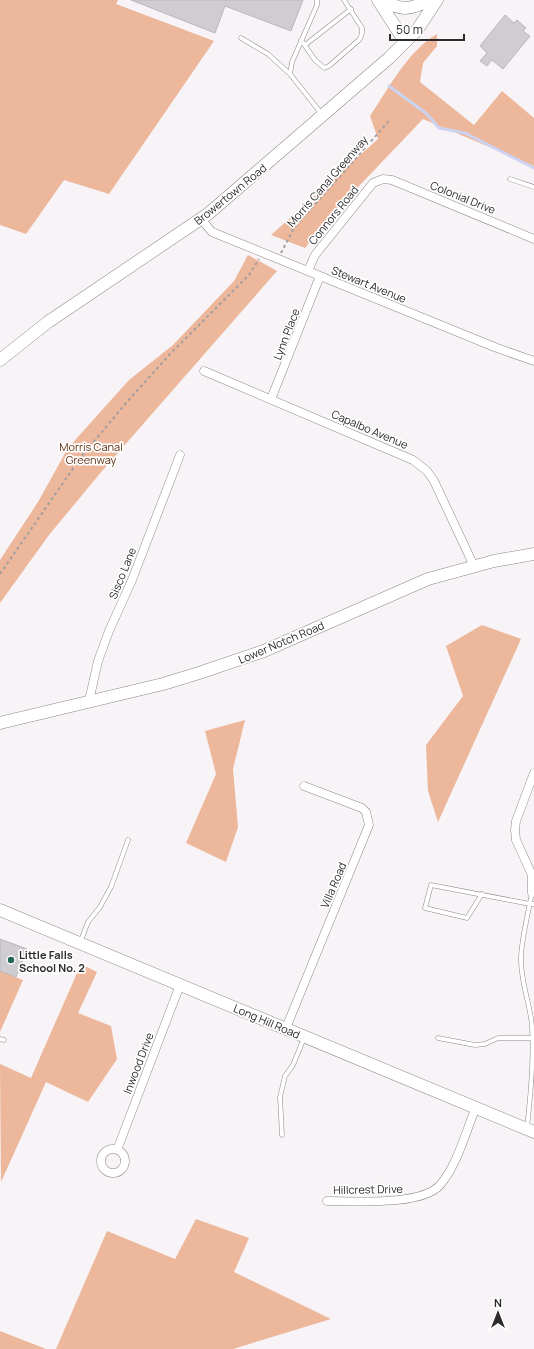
<svg xmlns="http://www.w3.org/2000/svg" width="534" height="1349" font-family="Manrope,sans-serif">
<style>
.green{fill:#ecb79a}
.lines{fill:none;stroke-linecap:round;stroke-linejoin:round}
.stream{stroke:#ccd3f1;stroke-width:3}
.building{fill:#cfcdd1;stroke:#b9b7bb}
.lane-casing{stroke:#8c888a;stroke-width:5}
.street-casing{stroke:#8c888a;stroke-width:9}
.secondary-casing{stroke:#8c888a;stroke-width:13}
.path{stroke:#a39fa1;stroke-width:2;stroke-dasharray:3 3;stroke-linecap:butt}
.lane{stroke:#fff;stroke-width:4}
.street{stroke:#fff;stroke-width:8}
.secondary{stroke:#fff;stroke-width:12}
.poi-dot{fill:#256757;stroke:#fff;stroke-width:1.5}
.labels{text-anchor:middle;dominant-baseline:central;stroke-width:3.5;stroke-linejoin:round;paint-order:stroke}
.street-label{font-size:11px;fill:#2c2a2b;stroke:#fff}
.park-label{font-size:11px;fill:#623214;stroke:#fff}
.poi-label{font-size:11px;font-weight:bold;fill:#2c2a2b;stroke:#fff;text-anchor:start}
</style>
<rect width="100%" height="100%" fill="#f8f3f6"/>
<path class="green" d="M0,0H118L116,4L214,41L109,194L64,180L26,234L0,225Z
M437,34V46L423,63L420,82L474,125L502,91L534,118V166L423,119L339,207L305,248L271,235L378,139L370,116C389,88 407,52 437,34Z
M248,255L277,271L102,471L49,535L0,603V560L38,502L68,448L129,380L173,345L234,281Z
M482,625L521,639L438,822L428,791L426,745L463,696L446,646Z
M245,720L233,769L238,827L226,862L186,843L216,774L205,731Z
M81,964L97,972L78,1013L111,1026L117,1059L88,1102L46,1082L1,1182L0,1064L31,1078Z
M0,971L23,980L0,1032Z
M196,1219L249,1238L234,1272L331,1319L233,1349H56L107,1231L175,1259Z
M0,1331L46,1349H0Z"/>
<g class="lines">
<path class="stream" d="M389,86L427,114L439,128L465,133L534,168"/>
</g>
<path class="building" d="M131,0H303L291,31L225,6L215,33Z
M505,15L514,23L517,20L526,28L523,31L530,36L503,69L492,60L487,66L480,61L487,53L480,46Z
M0,939L27,949L16,977L0,971Z"/>
<g class="lines">
<defs>
<path id="lane" d="M317,0V5L292,62L290,74L321,113
M241,38L268,54L290,74
M301,40L315,60L324,68L329,66L360,39L362,33V28L344,0
M305,45L351,9
M510,179L534,187
M482,894L467,918L425,908L431,885L530,904H534
M80,943L88,922L100,907L111,887L128,840
M438,1038L475,1045L485,1044L498,1038H534
M0,1039L4,1040
M527,1127C531,1093 534,1060 532,1026C530,1003 520,980 521,957C522,936 528,914 532,893
M282,1135L280,1097L285,1076L293,1065L304,1038"/>
<path id="street" d="M201,219L212,232L497,348L534,361
M308,271L315,255L373,183L383,179L392,180L534,239
M204,371L413,460L427,471L434,481L474,566
M271,399L320,276
M89,701L98,661L109,631L132,580L180,455
M532,893V875L516,840L515,830L516,821L534,773
M286,1028L369,825L366,812L362,808L304,786
M101 1161a12 12 0 1 1 24 0a12 12 0 1 1-24 0Z
M117,1150L180,985
M327,1201C354,1201 422,1206 440,1185C457,1166 466,1131 476,1107"/>
<path id="secondary" d="M378,0L405,42
M379,0C401,9 407,12 429,0
M0,360L48,322L208,214L389,58L417,30L437,0
M0,723L163,684L199,673L264,651L428,579L494,561L534,554
M0,910L534,1132"/>
</defs>
<use href="#lane" class="lane-casing"/>
<use href="#street" class="street-casing"/>
<use href="#secondary" class="secondary-casing"/>
<path class="path" d="M281,253L294,228L389,121
M0,574L81,457L126,403L170,354L249,275L259,259"/>
<use href="#lane" class="lane"/>
<use href="#street" class="street"/>
<use href="#secondary" class="secondary"/>
</g>
<circle class="poi-dot" cx="11" cy="960" r="4"/>
<g class="labels">
<g class="street-label">
<text transform="translate(327 181) rotate(-49)">Morris Canal Greenway</text>
<text transform="translate(230 194) rotate(-39)">Browertown Road</text>
<text transform="translate(463 197) rotate(22)">Colonial Drive</text>
<text transform="translate(333 215) rotate(-51)">Connors Road</text>
<text transform="translate(369 284) rotate(22)">Stewart Avenue</text>
<text transform="translate(286 334) rotate(-69)">Lynn Place</text>
<text transform="translate(370 429) rotate(23)">Capalbo Avenue</text>
<text transform="translate(122 573) rotate(-68)">Sisco Lane</text>
<text transform="translate(281 642) rotate(-23)">Lower Notch Road</text>
<text transform="translate(333 885) rotate(-67)">Villa Road</text>
<text transform="translate(267 1021) rotate(23)">Long Hill Road</text>
<text transform="translate(138 1063) rotate(-69)">Inwood Drive</text>
<text transform="translate(368 1189) rotate(-1)">Hillcrest Drive</text>
</g>
<g class="park-label">
<text x="91" y="446">Morris Canal<tspan x="91" dy="13">Greenway</tspan></text>
</g>
<g class="poi-label">
<text x="19" y="954">Little Falls<tspan x="19" dy="13">School No. 2</tspan></text>
</g>
</g>
<g transform="translate(498 1313)" stroke="#ffffff" stroke-width="3" paint-order="stroke">
<path d="M0-3L7 15L0 10L-7 15Z" fill="#2c2a2b"/>
<text y="-6" font-size="11" font-weight="bold" text-anchor="middle" fill="#2c2a2b">N</text>
</g>
<path d="M390 34v6h74v-6" fill="none" stroke="#2c2a2b" stroke-width="2"/>
<text x="396" y="34" font-size="12" fill="#2c2a2b" stroke="#ffffff" stroke-width="3" paint-order="stroke">50 m</text>
</svg>
